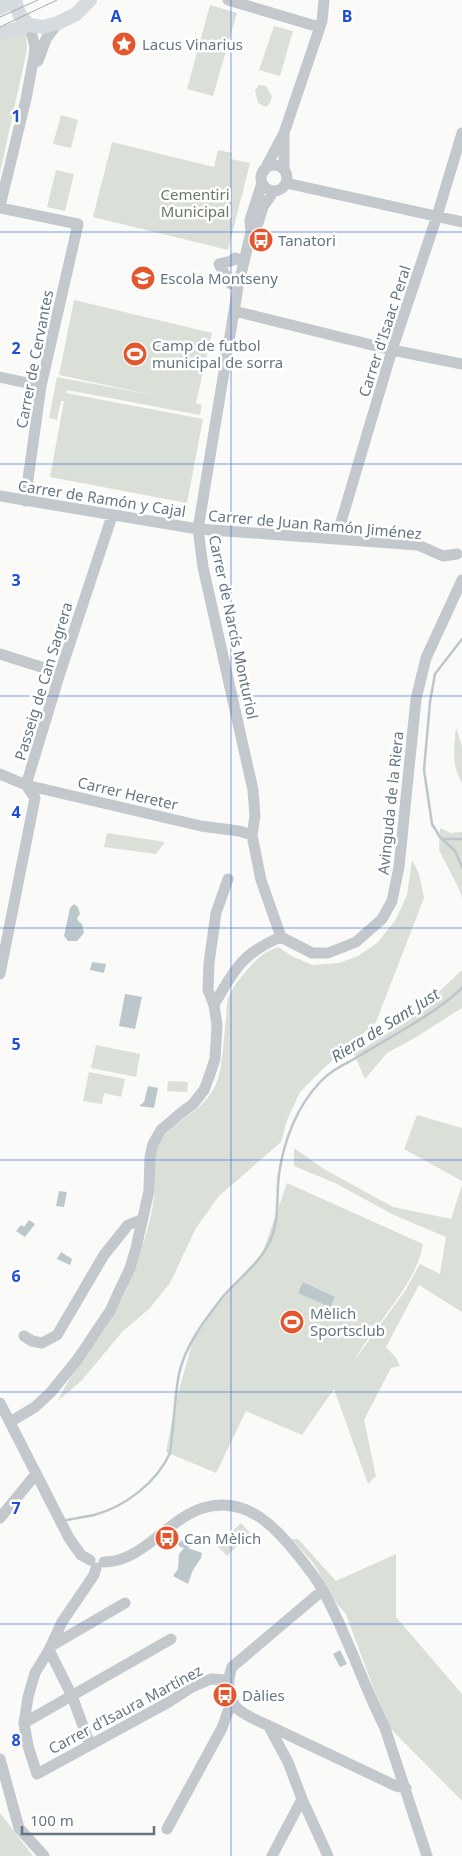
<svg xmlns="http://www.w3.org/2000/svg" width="462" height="1856" font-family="'Noto Sans',sans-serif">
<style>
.green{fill:#dadfd7}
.water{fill:#bbc7cb}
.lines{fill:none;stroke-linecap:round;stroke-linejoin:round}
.stream{stroke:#bbc7cb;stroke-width:2.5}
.minor{stroke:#c3c8cc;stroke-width:11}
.major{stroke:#d6dbdf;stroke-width:14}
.tram{stroke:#a2aab0;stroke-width:1}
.grid{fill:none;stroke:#1d4ed8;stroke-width:1;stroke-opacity:0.55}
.labels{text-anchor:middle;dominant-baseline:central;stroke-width:5;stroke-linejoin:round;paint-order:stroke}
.poi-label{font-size:15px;fill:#657683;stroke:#fff;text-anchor:start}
.park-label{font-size:15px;fill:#687a64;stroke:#fff}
.street-label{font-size:15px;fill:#657683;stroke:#fff}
.water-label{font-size:16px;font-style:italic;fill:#60757c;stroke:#fff}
.grid-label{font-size:16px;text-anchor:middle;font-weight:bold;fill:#1d4ed8;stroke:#fff;stroke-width:5;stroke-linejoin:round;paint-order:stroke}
</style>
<rect width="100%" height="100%" fill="#fafaf8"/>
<path class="green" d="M210,5L237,13L213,96L187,89Z
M274,26L293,31L280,76L259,70Z
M17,32L26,34L27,50L0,173V39Z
M259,85L266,86L272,96L270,103L266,107L258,103L255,90Z
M61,115L78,120L71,148L53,144Z
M112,142L214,167L218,150L232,153L231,159L250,163L228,250L93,217Z
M56,170L74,174L65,211L47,207Z
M74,300L212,333L196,403L202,405L200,415L67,390L66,393L203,419L187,503L50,477L64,401H61L57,420L49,418L57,377L157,396L59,375Z
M456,728L462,746V783C451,764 454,749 456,728Z
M440,828L451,833L462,832V898L460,891L439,850Z
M107,833L165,842L156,854L104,847Z
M412,860L419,874L424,898L376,1022L324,1068L300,1092L287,1120L281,1142L219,1196L196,1228L170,1283L149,1309L123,1331L82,1380L58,1401C76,1361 111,1329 127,1288C138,1260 150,1228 154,1198C157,1180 151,1161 158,1145C173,1117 212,1112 220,1071C223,1054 224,1036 226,1019C227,1012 226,1003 229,996C233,986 241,977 248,969C257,958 266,951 278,947L292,956L312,965L339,963L358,956L377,943L395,921L407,895Z
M462,970V1008L413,1039L387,1053L365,1079L354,1054L409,1020Z
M96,1045L140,1054L136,1077L91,1068Z
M89,1072L125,1079L121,1097L104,1093L102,1104L83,1101Z
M168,1081L188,1082L187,1092L167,1091Z
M417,1115L462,1128V1181L404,1149Z
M294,1148L324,1169L393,1207L451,1219L462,1185V1312L419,1285L386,1347L396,1358L400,1366L391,1368L364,1420L376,1476L368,1484L334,1389L302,1435L246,1411L216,1473L166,1452L176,1401L193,1340L217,1305L261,1257L287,1183L423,1244C416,1286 374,1324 354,1361L405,1291L420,1264L440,1274L446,1237L394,1215L335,1183L294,1166Z
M241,1523L250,1533L227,1556L217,1546Z
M292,1539H298L336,1581L396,1554V1617L462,1694V1801L387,1725L346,1614L336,1603L314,1564Z
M0,1813L33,1856H0Z"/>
<path class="water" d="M74,904L78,907L80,914L77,918L79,922L82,924L84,933L77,941H68L64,936L70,908Z
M92,962L106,964L104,973L90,970Z
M125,994L142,997L135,1029L119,1026Z
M148,1086L158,1088L154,1108L139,1106L144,1102Z
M59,1191L67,1192L64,1207L56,1206Z
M29,1220L35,1224L25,1237L16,1231L21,1225L24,1227Z
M61,1252L72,1259L70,1265L57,1259Z
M303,1282L335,1297L330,1307L298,1293Z
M182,1540L193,1542V1545L188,1548L202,1553L201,1558L193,1570L188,1584L173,1576L178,1569L179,1554L184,1548L180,1547L178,1544Z
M340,1650L347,1664L340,1667L333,1654Z"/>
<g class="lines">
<path class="stream" d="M462,639L435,674L430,702L424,770L432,824L440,837L455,851L462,867
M444,839H462
M67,1520C76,1518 85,1517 94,1515C125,1507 157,1482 170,1453C174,1427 174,1400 179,1374C185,1346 204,1321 221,1299C237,1279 259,1265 270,1241C280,1220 276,1196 279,1174C284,1140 297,1107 320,1082C332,1069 346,1064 361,1055C393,1035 435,1014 462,988"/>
<path class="minor" d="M228,0L319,27
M38,61L46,39L58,23
M261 178a13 13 0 1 1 26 0a13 13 0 1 1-26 0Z
M284,169V135
M264,171L284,133L322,21L324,0
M262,183L250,220L251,232L238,287L198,529L203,567L253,790L255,816L252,835L261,880L281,937
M286,183L462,222
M0,206L26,99L34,56L35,46L29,25
M0,208L78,224L41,386L25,501
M251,232L258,223L263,207L274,191
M238,287L230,283L219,264L231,261L235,258L243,261
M234,311L392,350L462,364
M0,377L41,386
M0,496L198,529L418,545L443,556L457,554
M336,539L392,350L437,216L462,133
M0,654L60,673
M0,774L26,785L201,826L239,831L252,835
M281,937L312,953H328L356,942L382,919L392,901L399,867L416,699L426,658L462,580
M0,974L35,798L26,785L60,673L112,516
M214,1005C234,970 242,953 281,937
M24,1336L32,1341L42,1343L57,1335L104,1255L128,1225L143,1219
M0,1403L69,1538L81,1555L90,1560
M10,1422L35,1407L51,1392L77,1360L110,1311L130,1268L136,1248L149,1191L150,1157L153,1144L161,1130L181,1113L193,1104L204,1090L209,1077L215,1059L217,1025L214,1005L208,990L209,963L216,913L228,879
M0,1518L36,1474
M104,1562C143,1562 167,1519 203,1508C246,1495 276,1527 300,1558C308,1568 316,1578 322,1589C347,1633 362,1683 385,1728L427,1856
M96,1568L94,1575L62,1622L49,1650L35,1673L28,1697L24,1723L28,1746L37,1774L169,1702L192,1687L211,1679L229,1680
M323,1590L232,1667C227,1680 227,1699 238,1709C246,1717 271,1726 282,1732C320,1750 358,1768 396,1786L406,1788
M51,1646L125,1603
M49,1650L72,1696L90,1745
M24,1723L171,1639
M268,1725L288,1762L302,1799L328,1856
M0,1759L19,1828L44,1856
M167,1829L222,1728L232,1700
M272,1856L302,1799"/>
<path class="major" d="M15,0L19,14L29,25
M0,8L15,0
M0,34L29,25L43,27L58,23L76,14L90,0"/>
<path class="tram" d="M0,17L38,0
M0,27L57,0"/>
</g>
<path class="grid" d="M231,0V1856M0,232H462M0,464H462M0,696H462M0,928H462M0,1160H462M0,1392H462M0,1624H462"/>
<defs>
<symbol id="sight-disc" viewBox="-11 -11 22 22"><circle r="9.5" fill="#e4572e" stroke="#fff"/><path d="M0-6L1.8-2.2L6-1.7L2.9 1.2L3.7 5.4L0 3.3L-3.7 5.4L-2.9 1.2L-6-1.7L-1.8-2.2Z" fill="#fff"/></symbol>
<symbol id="bus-disc" viewBox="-11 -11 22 22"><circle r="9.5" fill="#e4572e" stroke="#fff"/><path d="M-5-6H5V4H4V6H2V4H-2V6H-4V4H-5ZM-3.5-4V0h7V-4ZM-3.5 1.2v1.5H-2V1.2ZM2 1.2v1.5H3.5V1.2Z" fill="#fff"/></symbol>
<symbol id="school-disc" viewBox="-11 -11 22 22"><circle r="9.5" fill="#e4572e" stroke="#fff"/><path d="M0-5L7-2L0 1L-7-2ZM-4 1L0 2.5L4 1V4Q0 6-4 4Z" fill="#fff"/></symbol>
<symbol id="stadium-disc" viewBox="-11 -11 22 22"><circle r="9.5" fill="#e4572e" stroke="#fff"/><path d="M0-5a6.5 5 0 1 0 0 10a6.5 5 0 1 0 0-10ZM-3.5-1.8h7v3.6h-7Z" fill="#fff"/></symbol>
</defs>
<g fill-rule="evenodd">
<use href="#sight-disc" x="110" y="30" width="28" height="28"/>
<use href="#bus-disc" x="247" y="226" width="28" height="28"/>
<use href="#school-disc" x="129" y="264" width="28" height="28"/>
<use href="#stadium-disc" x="121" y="340" width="28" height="28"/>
<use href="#stadium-disc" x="278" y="1308" width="28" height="28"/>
<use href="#bus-disc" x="153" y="1524" width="28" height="28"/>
<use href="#bus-disc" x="211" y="1681" width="28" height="28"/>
</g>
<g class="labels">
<g class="poi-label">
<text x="142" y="44">Lacus Vinarius</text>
<text x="278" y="240">Tanatori</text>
<text x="160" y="278">Escola Montseny</text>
<text x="152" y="345">Camp de futbol<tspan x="152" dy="17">municipal de sorra</tspan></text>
<text x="310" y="1313">Mèlich<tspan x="310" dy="17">Sportsclub</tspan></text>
<text x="184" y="1538">Can Mèlich</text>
<text x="242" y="1695">Dàlies</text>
</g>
<g class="park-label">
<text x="195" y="194">Cementiri<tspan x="195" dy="17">Municipal</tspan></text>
</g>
<g class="street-label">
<text transform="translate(384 331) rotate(-72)">Carrer d'Isaac Peral</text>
<text transform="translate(34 359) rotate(-79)">Carrer de Cervantes</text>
<text transform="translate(102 498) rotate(9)">Carrer de Ramón y Cajal</text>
<text transform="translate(315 524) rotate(5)">Carrer de Juan Ramón Jiménez</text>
<text transform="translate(234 627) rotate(78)">Carrer de Narcís Monturiol</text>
<text transform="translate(43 681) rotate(-73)">Passeig de Can Sagrera</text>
<text transform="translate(128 793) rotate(13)">Carrer Hereter</text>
<text transform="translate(390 803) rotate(-84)">Avinguda de la Riera</text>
<text transform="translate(125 1709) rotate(-28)">Carrer d'Isaura Martínez</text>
</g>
<g class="water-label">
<text transform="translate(385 1025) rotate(-32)">Riera de Sant Just</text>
</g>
</g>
<g class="grid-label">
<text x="116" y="22">A</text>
<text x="347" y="22">B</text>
<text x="16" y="122">1</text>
<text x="16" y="354">2</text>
<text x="16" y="586">3</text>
<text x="16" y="818">4</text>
<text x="16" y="1050">5</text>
<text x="16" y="1282">6</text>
<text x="16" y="1514">7</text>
<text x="16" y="1746">8</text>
</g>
<path d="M22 1826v8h132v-8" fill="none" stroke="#657683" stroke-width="2.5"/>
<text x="30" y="1826" font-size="15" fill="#657683" stroke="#ffffff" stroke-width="4" paint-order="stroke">100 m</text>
</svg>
